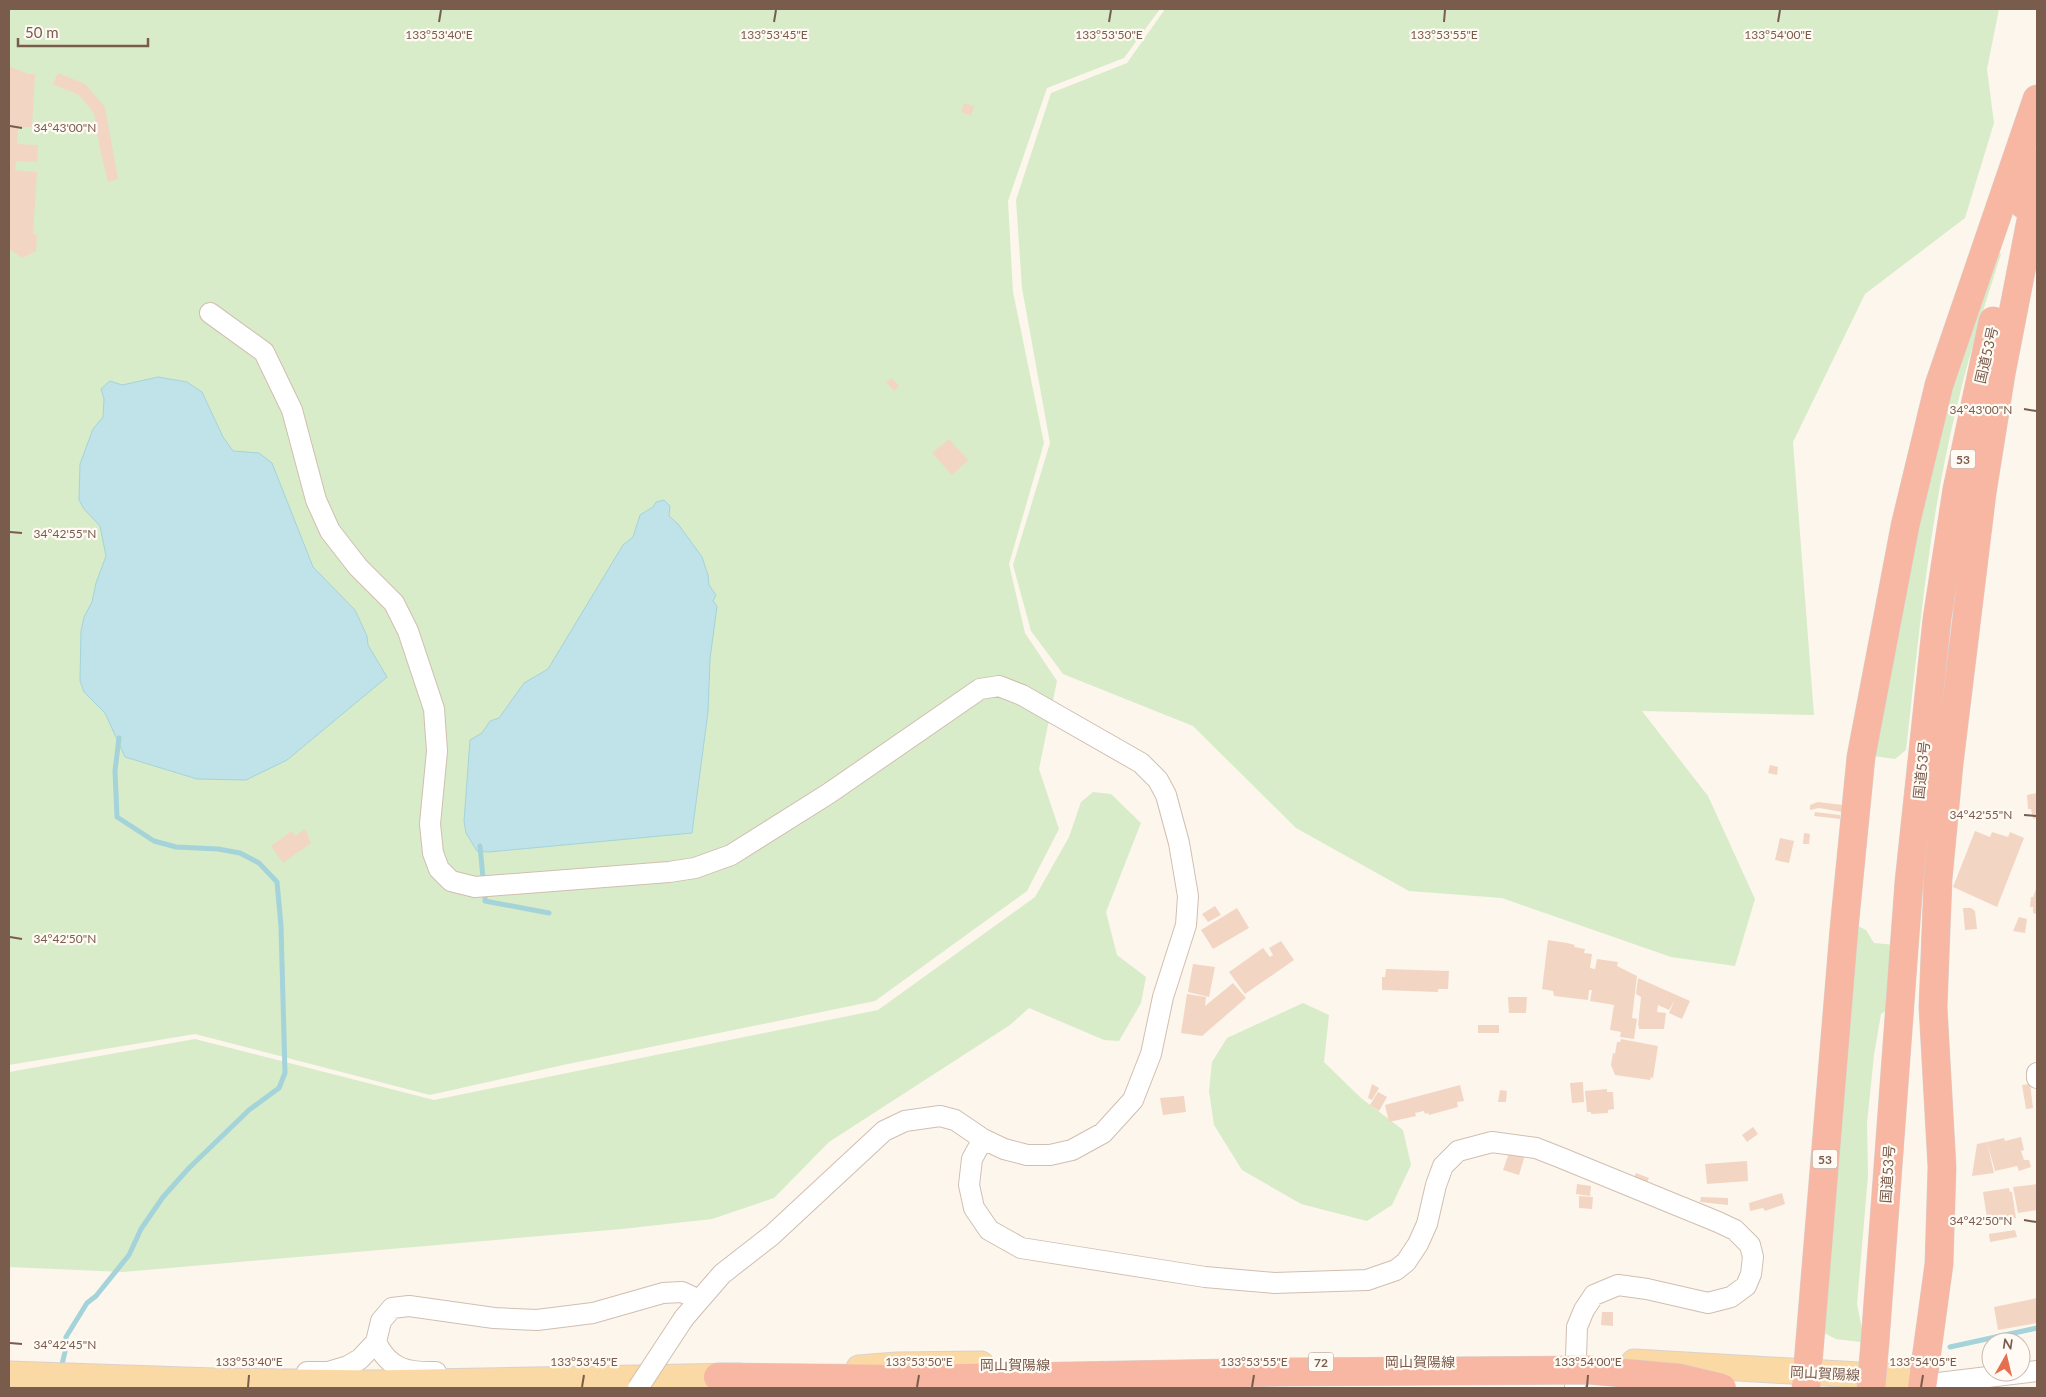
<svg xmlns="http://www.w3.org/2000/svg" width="2046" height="1397" font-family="Lato,'Noto Sans JP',sans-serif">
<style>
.green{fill:#d8ecc9}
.water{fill:#bfe3e8;stroke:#a5d3da}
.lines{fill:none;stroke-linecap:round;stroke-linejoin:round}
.stream{stroke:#a5d3da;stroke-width:5}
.building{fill:#f3d5c3}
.minor-casing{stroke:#d1beb0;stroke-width:22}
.major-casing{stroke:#dad1cd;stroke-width:27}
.highway-casing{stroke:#dad1cd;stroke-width:29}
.minor{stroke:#fff;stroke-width:20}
.major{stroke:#fbd9a5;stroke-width:25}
.highway{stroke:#f7b7a3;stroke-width:28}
.minor-bridge-casing{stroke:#d1beb0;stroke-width:22;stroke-linecap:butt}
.highway-bridge-casing{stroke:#dad1cd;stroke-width:29;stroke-linecap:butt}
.minor-bridge{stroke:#fff;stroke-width:20}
.highway-bridge{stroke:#f7b7a3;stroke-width:28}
.ticks{fill:none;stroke:#7a5c4d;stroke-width:2}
.labels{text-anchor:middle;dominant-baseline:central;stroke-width:4.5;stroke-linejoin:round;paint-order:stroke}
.shield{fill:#fffaf3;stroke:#a28b7f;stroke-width:1}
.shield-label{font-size:12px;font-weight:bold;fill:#7a5c4d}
.street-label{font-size:14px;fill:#7a5c4d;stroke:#fffaf3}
.ticks-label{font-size:12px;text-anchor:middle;fill:#7a5c4d;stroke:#fffaf3;stroke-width:4.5;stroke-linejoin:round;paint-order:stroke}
</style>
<rect width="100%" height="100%" fill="#fdf6ec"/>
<path class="green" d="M9,9H1160L1124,58L1047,88L1008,201L1013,292L1044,443L1009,564L1025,633L1057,681L1039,769L1059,829L1027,891L875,1001L563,1065L430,1095L195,1034L9,1065Z
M1165,9H1999L1987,69L1994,123L1965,218L1865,294L1793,442L1814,715L1642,711L1708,796L1755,899L1735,966L1671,957L1502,898L1409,891L1296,828L1193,726L1063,674L1031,631L1013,565L1050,443L1022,288L1016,200L1051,93L1127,63Z
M1996,252L2001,254C1985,304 1969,355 1957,406C1929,519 1919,636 1906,750L1895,759L1873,756L1895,614L1945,404Z
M1093,792L1111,794L1141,823L1106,912L1117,955L1146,977L1141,1003L1119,1041L1104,1040L1029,1008L1010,1025L829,1142L774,1198L712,1219L622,1229L123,1272L9,1267V1072L195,1039L434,1100L878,1010L1035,897L1069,837L1081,802Z
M1852,923L1866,930L1874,943L1896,945L1890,1008L1881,1014L1874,1055L1867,1123L1868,1176L1857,1304L1862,1329L1861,1342L1836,1339L1820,1331Z
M1303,1003L1329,1015L1324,1062L1361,1098L1403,1130L1411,1165L1392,1205L1367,1221L1301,1204L1242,1170L1214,1125L1209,1091L1212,1062L1227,1038Z"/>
<path class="water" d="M158,377L187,382L202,392L223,437L233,451L259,453L272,463L313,567L355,610L367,636L368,645L387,677L287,760L246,780L197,779L125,757L105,713L84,692L80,681L81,631L84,617L92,602L96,583L106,556L100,526L84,509L79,500L80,464L93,429L103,417L104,399L101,389L110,381L122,385Z
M664,500L670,506L669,516L678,524L702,557L708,575L709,585L716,595L713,601L717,606L710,659L708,712L692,833L489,852L477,851L466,833L464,821L470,740L482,733L490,721L499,718L524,683L548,669L623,545L633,537L640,515L653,507L656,502Z"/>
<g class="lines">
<path class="stream" d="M480,846L483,878
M485,898V901L549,913
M1950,1347L2037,1328
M61,1368L65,1352L66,1337L87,1303L96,1296L129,1255L141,1229L163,1197L189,1168L249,1110L279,1088L285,1073L281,926L277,882L259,863L240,853L218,849L176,847L154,841L117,817L115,771L119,738"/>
</g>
<path class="building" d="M9,66L28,74H35L32,127H18L17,144L38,145L37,162L16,161L15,170L37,172L33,233L37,236L36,251L22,258L9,249Z
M58,73L85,84L105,107L118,179L108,182L101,154L94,113L79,95L53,84Z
M964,103L974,106L971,116L961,112Z
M892,378L899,386L894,391L886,382Z
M949,439L968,460L952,475L932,453Z
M1770,765L1778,767L1777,775L1768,773Z
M2037,793V818L2033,819L2031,809H2028L2027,795Z
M1818,802L1843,805L1842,812L1819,808L1810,810V805Z
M1815,812L1840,815V819L1814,816Z
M305,829L311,843L283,863L271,846L292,831L295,836Z
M1975,831L1990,837L1992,832L2008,837L2010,832L2024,838L1997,907L1953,887Z
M1804,833L1810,834L1809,844H1803Z
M1780,838L1794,841L1789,863L1775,860Z
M2037,886V914L2033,913V907H2030L2031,897H2033Z
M1215,906L1221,915L1208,922L1202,914Z
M1237,908L1249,928L1213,949L1201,930Z
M1963,908H1971L1975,911L1977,929L1965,930Z
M2019,917L2027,919L2025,933L2013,931Z
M1548,940L1567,943L1575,945L1574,947L1585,949L1584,953L1592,954L1590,968L1595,969L1597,959L1618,962L1617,966L1637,976L1632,1018L1637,1019L1634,1039L1620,1037L1621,1032L1610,1030L1614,1005L1590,1001L1592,990H1589L1588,1000L1554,996L1553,991L1542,989Z
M1281,941L1294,960L1245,994L1229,972L1263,948L1270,957L1273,955L1269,948Z
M1193,964L1215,967L1209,997L1188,992Z
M1386,969L1449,971L1448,989H1438V992L1382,990V977H1385Z
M1638,978L1690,1001L1682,1019L1669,1013L1675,1000L1669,1010L1658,1005L1657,1012L1666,1013L1664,1029H1639V1026H1638L1641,997L1636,994Z
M1233,983L1246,998L1202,1036L1181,1033L1187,994L1206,997L1205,1006Z
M1508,997H1527L1526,1013H1509Z
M1478,1025H1499V1033H1478Z
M1621,1039L1658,1046L1653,1078L1651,1077L1650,1080L1615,1075L1611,1065L1613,1053L1615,1054L1617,1042H1620Z
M1583,1082L1584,1102L1572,1103L1570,1083Z
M1372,1084L1379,1088L1372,1100L1368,1098Z
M2030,1084L2033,1108L2026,1109L2022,1085Z
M1460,1085L1464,1101L1457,1102L1458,1107L1429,1115L1428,1113L1425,1114L1424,1111L1415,1113L1416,1116L1389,1122L1385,1105Z
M1607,1089V1092H1613L1614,1109L1608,1110V1113L1591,1114V1112H1587L1585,1091Z
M1500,1090L1507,1091L1506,1102H1498Z
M1378,1092L1387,1097L1379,1111L1370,1105Z
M1184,1096L1186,1112L1163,1115L1160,1098Z
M1753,1127L1758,1134L1747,1142L1742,1135Z
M2021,1137L2024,1150L2021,1151L2024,1160H2029L2031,1167L2019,1171L2017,1166L1995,1171L1987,1142L2004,1138L2005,1141Z
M1987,1142L1994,1173L1972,1176L1977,1144Z
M1510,1150L1525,1155L1519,1175L1503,1170Z
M1747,1161L1748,1181L1707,1184L1705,1164Z
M1636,1173L1649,1178L1646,1184L1634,1178Z
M1577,1184L1591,1186L1590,1196L1576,1194Z
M2037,1184V1210L2018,1213L2013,1187Z
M2009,1188L2010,1192H2012L2016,1218L2002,1220L2001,1216L1987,1218L1983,1192Z
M1782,1193L1785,1204L1765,1211L1763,1208L1750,1211L1749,1203Z
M1579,1196L1593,1197L1592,1209L1579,1208Z
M1701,1197L1728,1198V1205L1700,1202Z
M2015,1230L2017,1237L1990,1242L1989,1234Z
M2037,1298V1323L1998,1330L1994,1307Z
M1602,1312H1613V1326L1601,1325Z"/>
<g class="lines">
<defs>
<path id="minor" d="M210,313L264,352L292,410L316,500L330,531L358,567L394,603L408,631L434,709L437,751L430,824L433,853L439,869L451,881L475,887L669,872L695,868L731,855L828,794L980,689L999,686L1022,695L1141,763L1158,780L1166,795L1179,843L1188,896L1186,925L1163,997L1151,1054L1133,1100L1103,1133L1072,1150L1050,1155H1027L1004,1149L983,1139L955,1120L940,1116L905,1121L884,1131L772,1235L722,1274L684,1318
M2037,1073V1078
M983,1139L972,1159L969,1185L974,1208L989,1230L1021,1248L1205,1277L1274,1283L1367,1280L1396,1270L1406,1262L1418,1244L1427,1224L1436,1185L1443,1166L1458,1151L1492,1142L1536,1148L1559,1157L1718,1222L1735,1230L1750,1245L1753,1257L1751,1274L1746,1286L1731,1297L1708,1303L1647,1289L1618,1285L1594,1295L1584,1310L1577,1327L1575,1388
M376,1342C389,1369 407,1373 436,1372
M307,1372H328L348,1366L360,1359L376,1342L381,1321L392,1308L409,1306L494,1318L537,1320L593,1313L663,1293L682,1292L699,1300
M1922,1385L2037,1371"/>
<path id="major" d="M1634,1362L1893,1377L1922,1385
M859,1368L897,1365L981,1364
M9,1374L214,1381L374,1383L739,1376"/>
<path id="highway" d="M2024,205L2037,162
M1875,1342L1909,882L1937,619L1957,489L1993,321
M718,1377L906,1379L1284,1372
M1806,1388L1844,929L1861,757L1905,526L1939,385L2037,99
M1922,1388L1939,1264L1942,1167L1933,1007L1938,879L1949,764L1982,493L2001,374L2037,189"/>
</defs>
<use href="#minor" class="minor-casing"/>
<use href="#major" class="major-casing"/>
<use href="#highway" class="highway-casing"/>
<use href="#minor" class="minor"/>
<use href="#major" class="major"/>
<use href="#highway" class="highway"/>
<defs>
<path id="minor-bridge" d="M638,1388L684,1318"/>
<path id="highway-bridge" d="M1284,1372L1589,1370L1680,1378L1722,1388
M1871,1388L1875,1342"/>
</defs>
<use href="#minor-bridge" class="minor-bridge-casing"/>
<use href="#highway-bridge" class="highway-bridge-casing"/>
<use href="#minor-bridge" class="minor-bridge"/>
<use href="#highway-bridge" class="highway-bridge"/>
</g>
<path class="ticks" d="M439,22L441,10M774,22L776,10M1109,22L1111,10M1444,22L1445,10M1778,22L1780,10M10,126L22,128M2024,409L2036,411M10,532L22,533M2024,815L2036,816M10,937L22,939M2024,1220L2036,1222M10,1343L22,1344M248,1387L249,1375M582,1387L584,1375M917,1387L919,1375M1252,1387L1254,1375M1587,1387L1588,1375M1921,1387L1923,1375"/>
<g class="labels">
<g class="shield">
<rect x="1950.5" y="449.5" width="25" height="19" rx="4"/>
<rect x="1812.5" y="1149.5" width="25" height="19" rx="4"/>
<rect x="1308.5" y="1352.5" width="25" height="19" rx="4"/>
</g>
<g class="shield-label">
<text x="1963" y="459">53</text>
<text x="1825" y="1159">53</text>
<text x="1321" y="1362">72</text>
</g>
<g class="street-label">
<text transform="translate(1986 355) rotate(-77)">国道53号</text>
<text transform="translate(1921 770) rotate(-84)">国道53号</text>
<text transform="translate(1887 1174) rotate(-86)">国道53号</text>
<text x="1420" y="1361">岡山賀陽線</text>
<text x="1015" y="1364">岡山賀陽線</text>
<text transform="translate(1825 1373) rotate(3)">岡山賀陽線</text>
</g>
</g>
<g class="ticks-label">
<text x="439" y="39">133°53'40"E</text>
<text x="774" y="39">133°53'45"E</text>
<text x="1109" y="39">133°53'50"E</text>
<text x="1444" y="39">133°53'55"E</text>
<text x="1778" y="39">133°54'00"E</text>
<text x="65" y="132">34°43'00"N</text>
<text x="1981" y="414">34°43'00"N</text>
<text x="65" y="538">34°42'55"N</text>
<text x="1981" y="819">34°42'55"N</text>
<text x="65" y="943">34°42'50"N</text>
<text x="1981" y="1225">34°42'50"N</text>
<text x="65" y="1349">34°42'45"N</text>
<text x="249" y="1366">133°53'40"E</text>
<text x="584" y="1366">133°53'45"E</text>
<text x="919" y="1366">133°53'50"E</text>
<text x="1254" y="1366">133°53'55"E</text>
<text x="1588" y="1366">133°54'00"E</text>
<text x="1923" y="1366">133°54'05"E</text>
</g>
<rect width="2046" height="1397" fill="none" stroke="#7a5c4d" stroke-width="20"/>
<g transform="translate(2006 1357) rotate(8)"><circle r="24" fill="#fffaf3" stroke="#cabbb1"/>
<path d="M0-4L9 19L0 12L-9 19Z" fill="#e76f51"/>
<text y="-8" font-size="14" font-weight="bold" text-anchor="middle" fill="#7a5c4d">N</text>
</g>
<path d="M18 38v8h130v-8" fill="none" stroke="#7a5c4d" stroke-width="2.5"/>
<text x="25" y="38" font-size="15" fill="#7a5c4d" stroke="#fffaf3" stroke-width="4" paint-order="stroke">50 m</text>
</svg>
